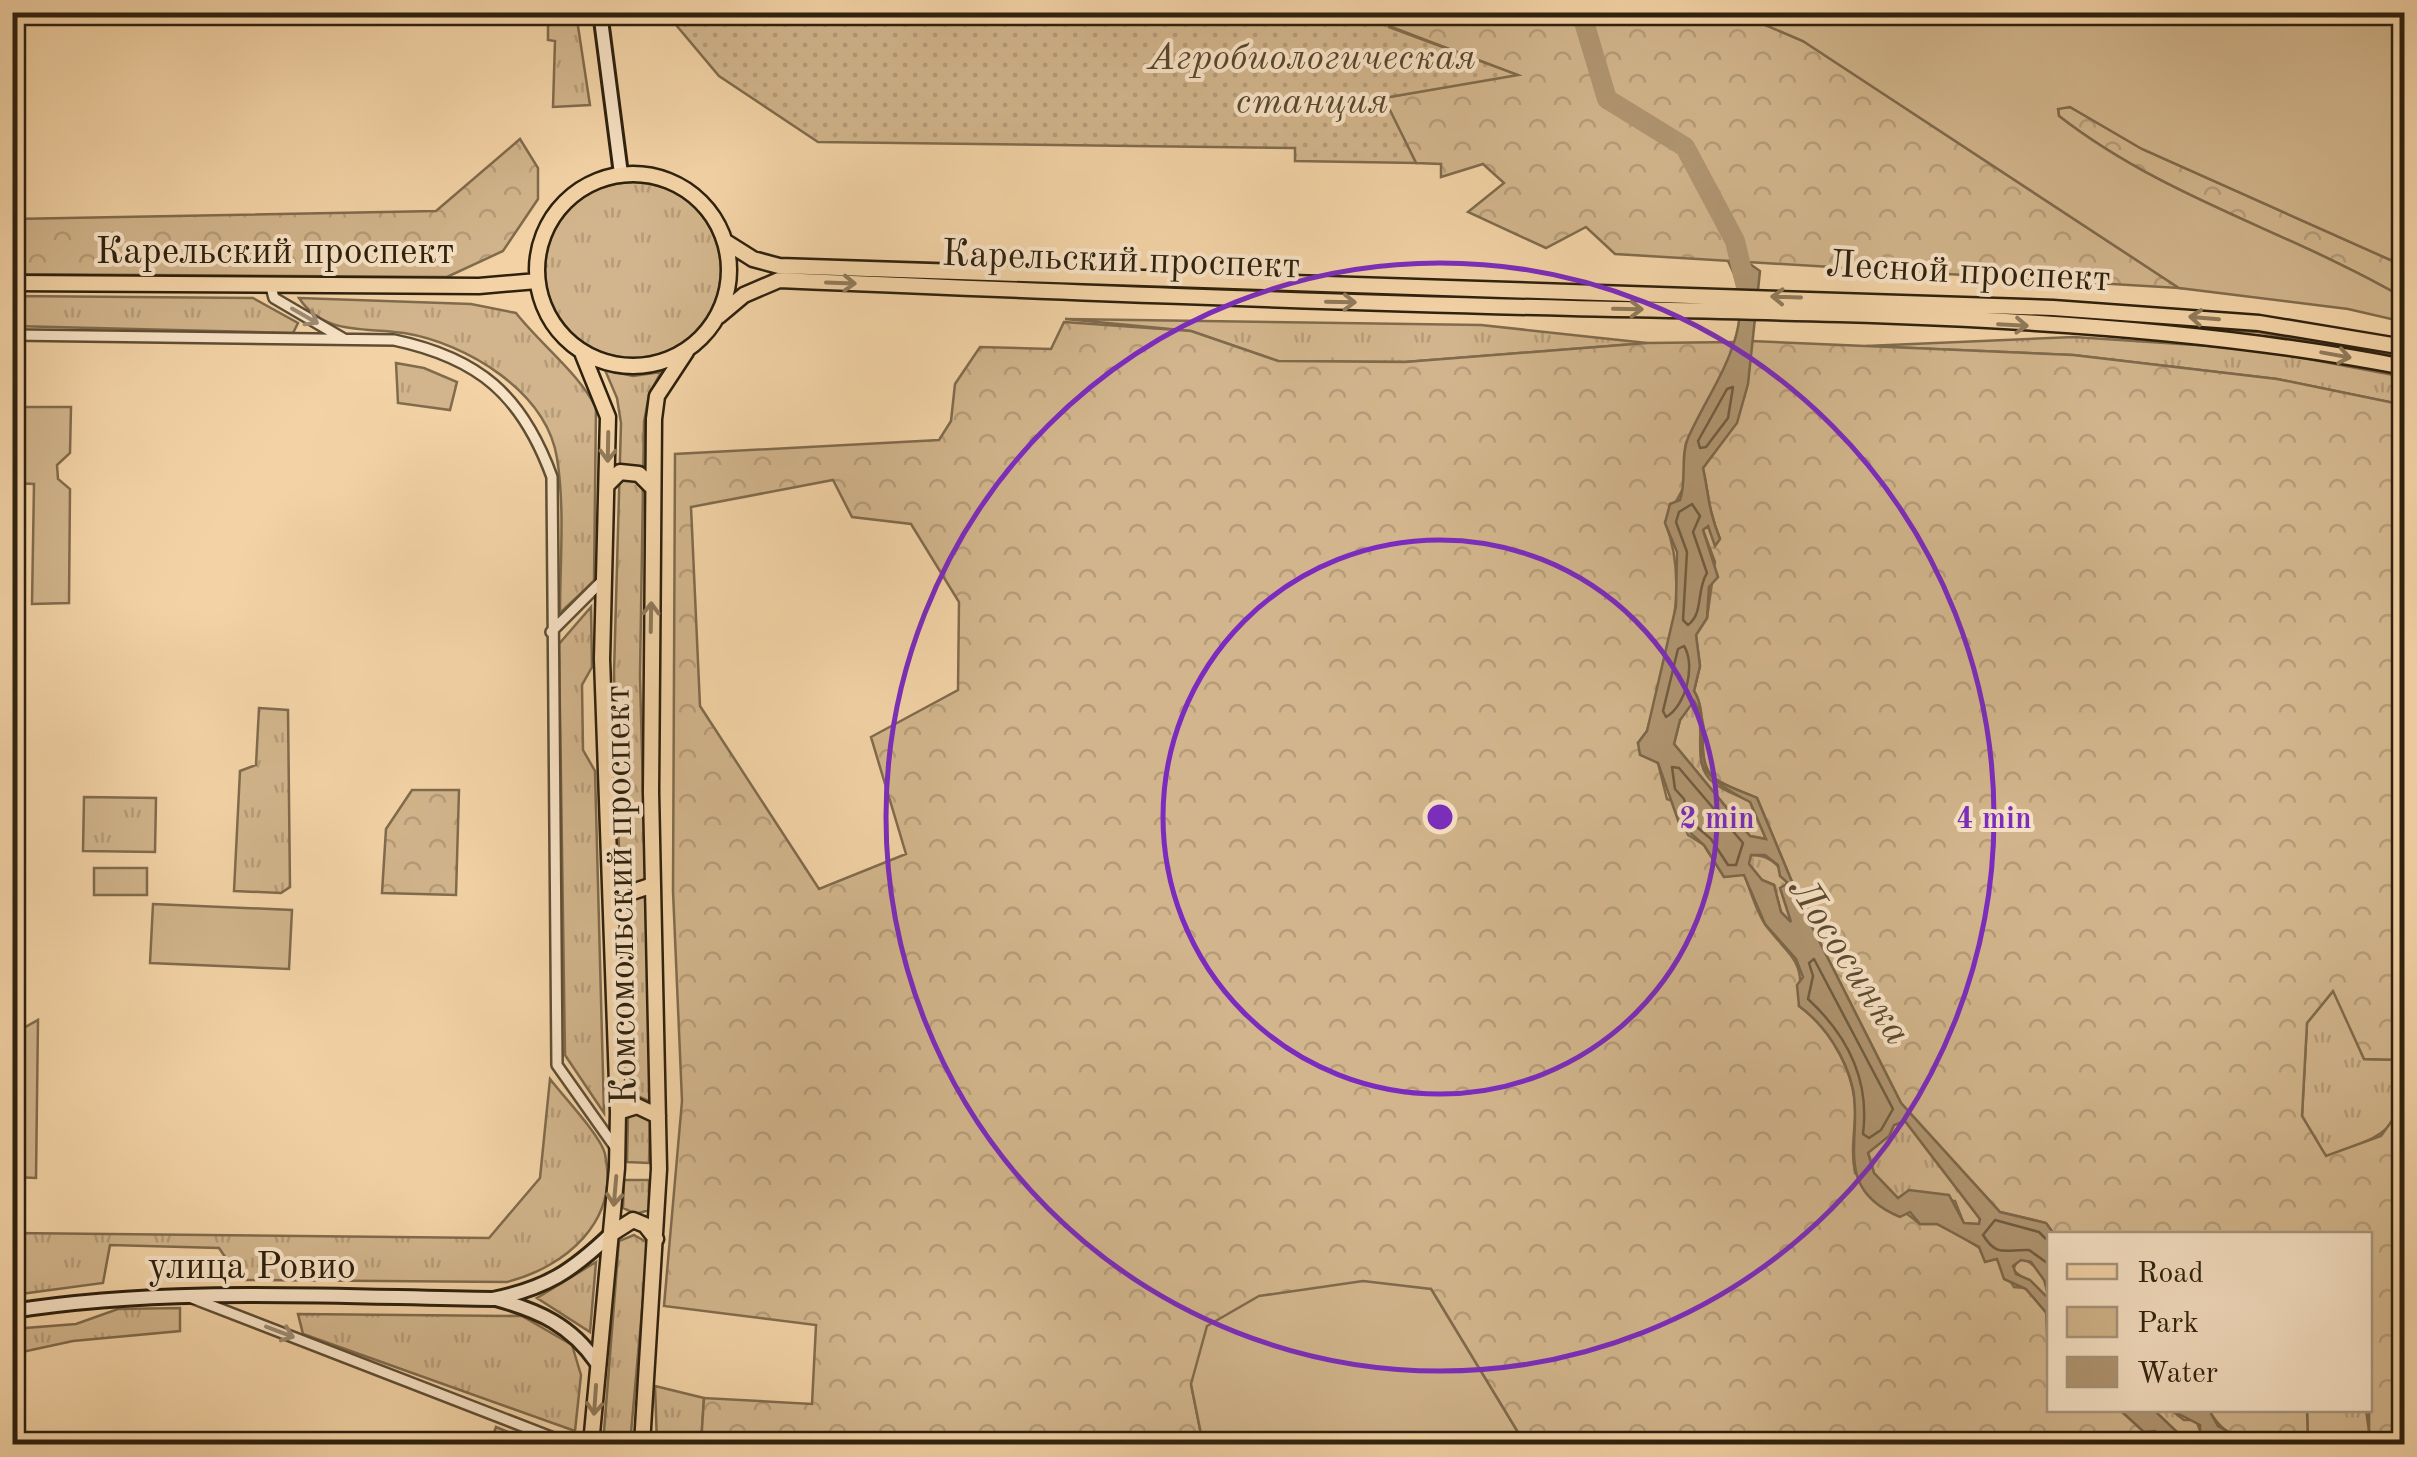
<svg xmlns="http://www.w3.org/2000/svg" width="2417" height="1457" font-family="'Old Standard TT',serif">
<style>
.grass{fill:url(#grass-tufts);stroke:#806b4d;stroke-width:2.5}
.forest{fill:url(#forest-crowns);stroke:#806b4d;stroke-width:2.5;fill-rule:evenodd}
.park{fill:#d2b58c;stroke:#806b4d;stroke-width:2.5}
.garden{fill:url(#garden-dots);stroke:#806b4d;stroke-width:2.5}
.water{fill:#b09672;stroke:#7c674a;stroke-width:2.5;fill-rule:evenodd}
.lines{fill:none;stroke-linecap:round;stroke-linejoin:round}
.shore{stroke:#6f5c40;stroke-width:2.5}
.river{stroke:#b09672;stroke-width:20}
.street-casing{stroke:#5f4e34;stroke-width:14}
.secondary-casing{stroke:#2e210e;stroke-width:18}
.primary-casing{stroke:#2e210e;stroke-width:19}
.street{stroke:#f7e2c5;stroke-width:9}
.secondary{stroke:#f7e2c5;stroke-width:12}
.primary{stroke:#f3d3a6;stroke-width:14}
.oneway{stroke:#907a5a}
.oneway2{stroke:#9d8b73}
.ring{fill:none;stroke:#7b2cbf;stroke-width:5}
.labels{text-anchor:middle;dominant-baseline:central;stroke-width:8;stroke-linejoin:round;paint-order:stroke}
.park-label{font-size:38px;font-style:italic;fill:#57462e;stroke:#f7e2c5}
.street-label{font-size:38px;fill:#2e210e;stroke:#f7e2c5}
.water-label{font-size:40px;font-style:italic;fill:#5c4a31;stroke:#f7e2c5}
.centre{fill:#7b2cbf;stroke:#f7e2c5;stroke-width:5}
.ring-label{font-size:30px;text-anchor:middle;font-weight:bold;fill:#7b2cbf;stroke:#f7e2c5;stroke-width:8;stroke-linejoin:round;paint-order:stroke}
</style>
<defs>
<pattern id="grass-tufts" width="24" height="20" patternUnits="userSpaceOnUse" patternTransform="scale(2.5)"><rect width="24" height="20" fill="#d2b58c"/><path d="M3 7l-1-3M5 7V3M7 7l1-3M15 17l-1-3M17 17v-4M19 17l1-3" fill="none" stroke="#b59b78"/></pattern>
<pattern id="forest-crowns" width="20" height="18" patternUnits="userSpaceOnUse" patternTransform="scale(2.5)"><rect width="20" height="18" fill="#d2b58c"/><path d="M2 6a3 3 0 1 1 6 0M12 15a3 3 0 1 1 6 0" fill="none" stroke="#b59b78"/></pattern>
<pattern id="garden-dots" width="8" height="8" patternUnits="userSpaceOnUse" patternTransform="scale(2.5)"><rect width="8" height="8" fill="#d2b58c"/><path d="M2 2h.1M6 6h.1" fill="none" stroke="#b59b78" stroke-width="1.8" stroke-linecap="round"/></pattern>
</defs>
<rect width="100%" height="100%" fill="#f3d3a6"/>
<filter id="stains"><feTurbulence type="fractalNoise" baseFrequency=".002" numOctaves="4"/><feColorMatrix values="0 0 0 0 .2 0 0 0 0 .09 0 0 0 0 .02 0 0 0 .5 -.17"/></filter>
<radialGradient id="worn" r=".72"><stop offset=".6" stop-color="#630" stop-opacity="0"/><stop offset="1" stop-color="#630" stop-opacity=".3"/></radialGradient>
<path class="grass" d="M548,13H576L590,105L553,107L555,41L548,40Z
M545 270a88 88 0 1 1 176 0a88 88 0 1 1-176 0Z
M783,272L1196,286V291Z
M1207,285L1516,296V301L1208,292Z
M13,296L253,298L298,323L293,333L13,326Z
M299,298L471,304L516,313C542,346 579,373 596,408L594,581L560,613C560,562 565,508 557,458C546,391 466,343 404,333C366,327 324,336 299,298Z
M1913,309L2075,315L2259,329L2404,357V361L2258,332L1910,313Z
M1065,319L1481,325L1647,343L1405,362L1278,361L1191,331Z
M2074,337L2256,349L2404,377V405L2277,379L2073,355L1866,346Z
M396,363L424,368L457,382L450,410L398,403Z
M605,370L633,376L661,372L649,395L644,422L640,676L651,1102L638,1096L626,1099L614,673L621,423L617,398Z
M591,607L592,667L582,685L583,750L595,771L604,1113L565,1055L559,644Z
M1693,701C1710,725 1688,764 1714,783C1724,791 1739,796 1750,801L1766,839L1750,836L1674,744L1680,720Z
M259,708L288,710L290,887L281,893L234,891L240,771L256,765Z
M84,797L156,798L155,852L83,851Z
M1751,855C1787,855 1792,893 1791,923L1781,912L1774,885L1762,880L1748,863Z
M2334,990L2364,1059L2404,1060C2404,1132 2388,1134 2325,1157L2302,1116L2307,1023Z
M550,1079C563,1096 601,1136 605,1154C620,1222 565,1267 507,1282L241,1280L219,1248L110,1245L103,1283L13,1295V1233L489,1238L540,1178Z
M639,1114L650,1120L649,1163L627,1162L628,1116Z
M1905,1121L1980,1219L1979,1224H1964L1955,1201L1898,1198L1874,1173L1868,1152L1889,1136L1894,1125Z
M624,1180H649V1210L636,1214L623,1208Z
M634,1235L648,1243L630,1444H603L619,1241Z
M2025,1259L2042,1272L2049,1299L2013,1270L2017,1261Z
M596,1262L590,1332L537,1298Z
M180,1308V1331L73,1341L13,1354V1329L76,1324L118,1309Z
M298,1314L522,1316L572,1345L581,1375L575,1431L303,1334Z
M655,1386L704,1398L701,1444H657Z
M2171,1410L2184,1420H2196L2201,1433L2179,1434L2155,1412Z
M2307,1410H2366L2371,1444H2308Z
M496,1427L537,1444H490Z"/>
<path class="forest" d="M1388,13H1737L1803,41L2179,288L1615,254L1586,227L1546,248L1468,212L1504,183L1483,164L1441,177V164L1416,163L1383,98L1515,74L1389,26Z
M2070,107L2142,149L2404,266V298C2291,232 2164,198 2059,116L2058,108Z
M520,139L538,168V199L503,251L447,277L13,274V219L436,211Z
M1064,322L1191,331L1278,361L1405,362L1647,343L1736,342L1735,352L1686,443V483L1665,522C1692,589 1665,665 1647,731L1638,743L1658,763L1667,799L1675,802L1688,835L1704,845L1724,877L1744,874C1751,891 1756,913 1767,927C1793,960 1805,960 1799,1006C1831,1029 1857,1075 1855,1117C1854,1137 1851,1152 1855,1173L1920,1224H1937L1956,1233L1997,1259L2014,1287L2025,1288L2046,1309L2050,1410H2120L2144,1432L2155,1431L2169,1444H1525L1431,1289L1191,1384L1203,1444H701L704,1398L812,1404L816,1325L664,1306L682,1101L673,891L675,454L939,440L951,421L955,384L980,347L1051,349ZM833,480L852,517L911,524L959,602L958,690L871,737L906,854L819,889L700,706L691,507Z
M1751,341L2073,355L2277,379L2404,405V1060L2364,1059L2333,991L2307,1023L2302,1116L2326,1156L2381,1136L2404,1104V1444L2369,1442L2370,1234H2054L2046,1223L2000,1212L1901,1103L1805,913L1757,798C1744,792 1723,786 1713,777C1694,760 1710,716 1694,691L1700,666L1696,635L1707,618L1715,562L1703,530L1707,525L1720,539C1708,509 1709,496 1703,468C1740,419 1747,403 1751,341Z
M412,790H459L456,895L382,893L386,829Z
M2209,1410H2307L2308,1444C2268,1444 2231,1450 2209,1410Z"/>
<path class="park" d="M1737,13H2404V266L2142,149L2070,107L2058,109L2059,116C2164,198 2291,232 2404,298V322L2348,309L2179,288L1803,41Z
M12,407H71L70,453L57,465L58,479L70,489L69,603L32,604L34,484L13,483Z
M94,868H147V895H94Z
M153,904L292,910L289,969L150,963Z
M38,1020L36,1178L13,1177V1034Z
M1363,1281L1431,1289L1525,1444H1203L1191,1384L1207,1326L1259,1296Z"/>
<path class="garden" d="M666,13H1388L1389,27L1518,75L1384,98L1416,163L1295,161V148L818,142L719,76Z"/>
<path class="water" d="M1729,263L1750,264L1760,271L1748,384L1737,423L1703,468C1709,496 1708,509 1720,539L1715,546L1708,526L1703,530L1718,577L1709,587L1707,618L1696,635L1700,666L1694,691C1710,716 1694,760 1713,777C1723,786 1745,792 1757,798L1805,913L1901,1103L2000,1212L2046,1223L2054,1234H2050L2049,1287L2031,1262L2021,1260L2013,1266L2016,1274L2030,1280L2049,1299V1316L2026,1289L2004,1279L1997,1259L1985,1262L1979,1247L1937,1224H1920L1910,1212L1900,1217C1831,1188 1863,1139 1853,1089C1846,1057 1825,1025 1799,1006L1797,985L1803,977L1796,959L1765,924L1744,875L1724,877L1704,845L1679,823L1658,763L1640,755L1638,743L1647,731L1676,606L1677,552L1665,523L1670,504L1680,500C1687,480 1680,456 1688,438C1713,382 1762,326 1729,263ZM1694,701C1725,750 1663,758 1750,802L1766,839L1750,836L1674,744L1680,720ZM1751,855H1765L1778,865L1780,876L1788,883L1780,888L1791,922L1781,912L1774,885L1762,880L1749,864ZM1905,1121L1980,1219L1979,1224L1964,1223L1949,1195L1909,1190L1898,1198L1874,1173L1868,1153L1889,1136L1894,1125Z
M2120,1410H2166L2156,1412L2179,1434L2200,1432V1425L2171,1410H2209L2218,1426L2251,1444H2169L2155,1431L2144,1432Z"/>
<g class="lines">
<path class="shore" d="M1733,387L1728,418L1706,447L1700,448L1698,441L1727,389Z
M1692,504L1700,516L1693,532L1707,573C1696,590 1704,613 1688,625L1683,620L1687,552L1676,522L1679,512Z
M1684,646C1696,665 1686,706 1666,717L1663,711L1678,649Z
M1672,767L1679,768L1743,843L1736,865H1728L1711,839L1689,820L1684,799L1675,789Z
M1814,959L1893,1109L1881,1130L1869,1138L1863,1134C1870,1079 1847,1035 1808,999L1813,976L1809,963Z
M2050,1243L2039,1232L1995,1220L1983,1235C1997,1258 2006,1249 2029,1250L2050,1265"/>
<path class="river" d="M1581,12L1607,99L1685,147L1735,241L1746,287"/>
<defs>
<path id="street" d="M271,287L274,298L344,339
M12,335L394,340C479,358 522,395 552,477L557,1065L615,1147
M551,632L602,581
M192,1298L569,1444"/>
<path id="secondary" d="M600,12L621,174
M496,1299C539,1311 571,1325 597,1363
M12,1311C170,1286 334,1297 493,1299C547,1288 572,1271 611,1234"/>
<path id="primary" d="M537 270a96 96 0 1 1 192 0a96 96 0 1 1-192 0Z
M726,242L753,259L779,266L2053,308L2259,323L2404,347
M12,283L479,286L537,281
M719,316L744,295L779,280C1043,291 1308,302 1573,308C1846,314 2137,315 2404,367
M583,355L608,417L602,659L618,1112L617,1168L591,1444
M608,484L620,472L639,474L652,487
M610,886L632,892L653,885
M618,1112L637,1106L658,1116
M611,1234L633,1220L645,1225L656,1239
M642,1444L659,1169L651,792L654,419L657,396L686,352"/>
</defs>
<use href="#street" class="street-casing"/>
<use href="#secondary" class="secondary-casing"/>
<use href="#primary" class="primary-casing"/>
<use href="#street" class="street"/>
<use href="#secondary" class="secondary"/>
<use href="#primary" class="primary"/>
</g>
<defs><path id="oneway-shaft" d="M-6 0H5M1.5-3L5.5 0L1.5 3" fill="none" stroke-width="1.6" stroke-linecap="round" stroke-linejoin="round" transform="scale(2.5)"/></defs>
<g class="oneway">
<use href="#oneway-shaft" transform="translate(841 283) rotate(2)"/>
<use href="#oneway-shaft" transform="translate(1786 297) rotate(-178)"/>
<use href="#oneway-shaft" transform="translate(1341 302) rotate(1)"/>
<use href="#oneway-shaft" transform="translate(1628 309) rotate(1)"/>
<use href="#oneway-shaft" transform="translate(2204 318) rotate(-175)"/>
<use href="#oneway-shaft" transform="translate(2013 325) rotate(3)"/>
<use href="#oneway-shaft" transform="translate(2336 355) rotate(10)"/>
<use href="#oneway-shaft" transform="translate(608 447) rotate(91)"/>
<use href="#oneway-shaft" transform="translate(651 617) rotate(-89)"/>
<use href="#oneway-shaft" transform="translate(615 1191) rotate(95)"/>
<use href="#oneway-shaft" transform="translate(595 1400) rotate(94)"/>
</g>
<g class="oneway2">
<use href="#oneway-shaft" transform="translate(305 316) rotate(30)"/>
<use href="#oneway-shaft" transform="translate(280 1332) rotate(21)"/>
</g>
<g class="ring">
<circle cx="1440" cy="817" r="277"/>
<circle cx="1440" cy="817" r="554"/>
</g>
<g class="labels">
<g class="park-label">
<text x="1312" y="59">Агробиологическая<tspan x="1312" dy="44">станция</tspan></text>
</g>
<g class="street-label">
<text x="275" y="253">Карельский проспект</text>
<text transform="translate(1121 261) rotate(2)">Карельский проспект</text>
<text transform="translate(1968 273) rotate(3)">Лесной проспект</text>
<text transform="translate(622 895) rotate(-91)">Комсомольский проспект</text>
<text x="252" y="1268">улица Ровио</text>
</g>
<g class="water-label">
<text transform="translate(1848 962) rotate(57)">Лососинка</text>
</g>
</g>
<circle cx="1440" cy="817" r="15" class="centre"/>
<g class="ring-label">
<text x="1717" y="828">2 min</text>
<text x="1994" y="828">4 min</text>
</g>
<rect width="2417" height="1457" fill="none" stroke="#f3d3a6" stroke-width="50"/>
<rect x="15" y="15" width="2387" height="1427" fill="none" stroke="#2e210e" stroke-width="5"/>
<rect x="25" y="25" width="2367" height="1407" fill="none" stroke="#2e210e" stroke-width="2.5"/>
<rect x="2047" y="1232" width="325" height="180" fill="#f7e2c5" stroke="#a7957c" stroke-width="2.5"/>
<rect x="2067" y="1264" width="50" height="15" fill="#f3d3a6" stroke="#a7957c" stroke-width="2.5"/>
<text x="2137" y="1282" font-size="30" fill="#2e210e">Road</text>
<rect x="2067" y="1307" width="50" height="30" fill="#d2b58c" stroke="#a7957c" stroke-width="2.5"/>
<text x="2137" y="1332" font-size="30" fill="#2e210e">Park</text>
<rect x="2067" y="1357" width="50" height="30" fill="#b09672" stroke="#a7957c" stroke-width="2.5"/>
<text x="2137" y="1382" font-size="30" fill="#2e210e">Water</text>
<rect width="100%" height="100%" filter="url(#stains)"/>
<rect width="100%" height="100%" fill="url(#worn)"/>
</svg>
